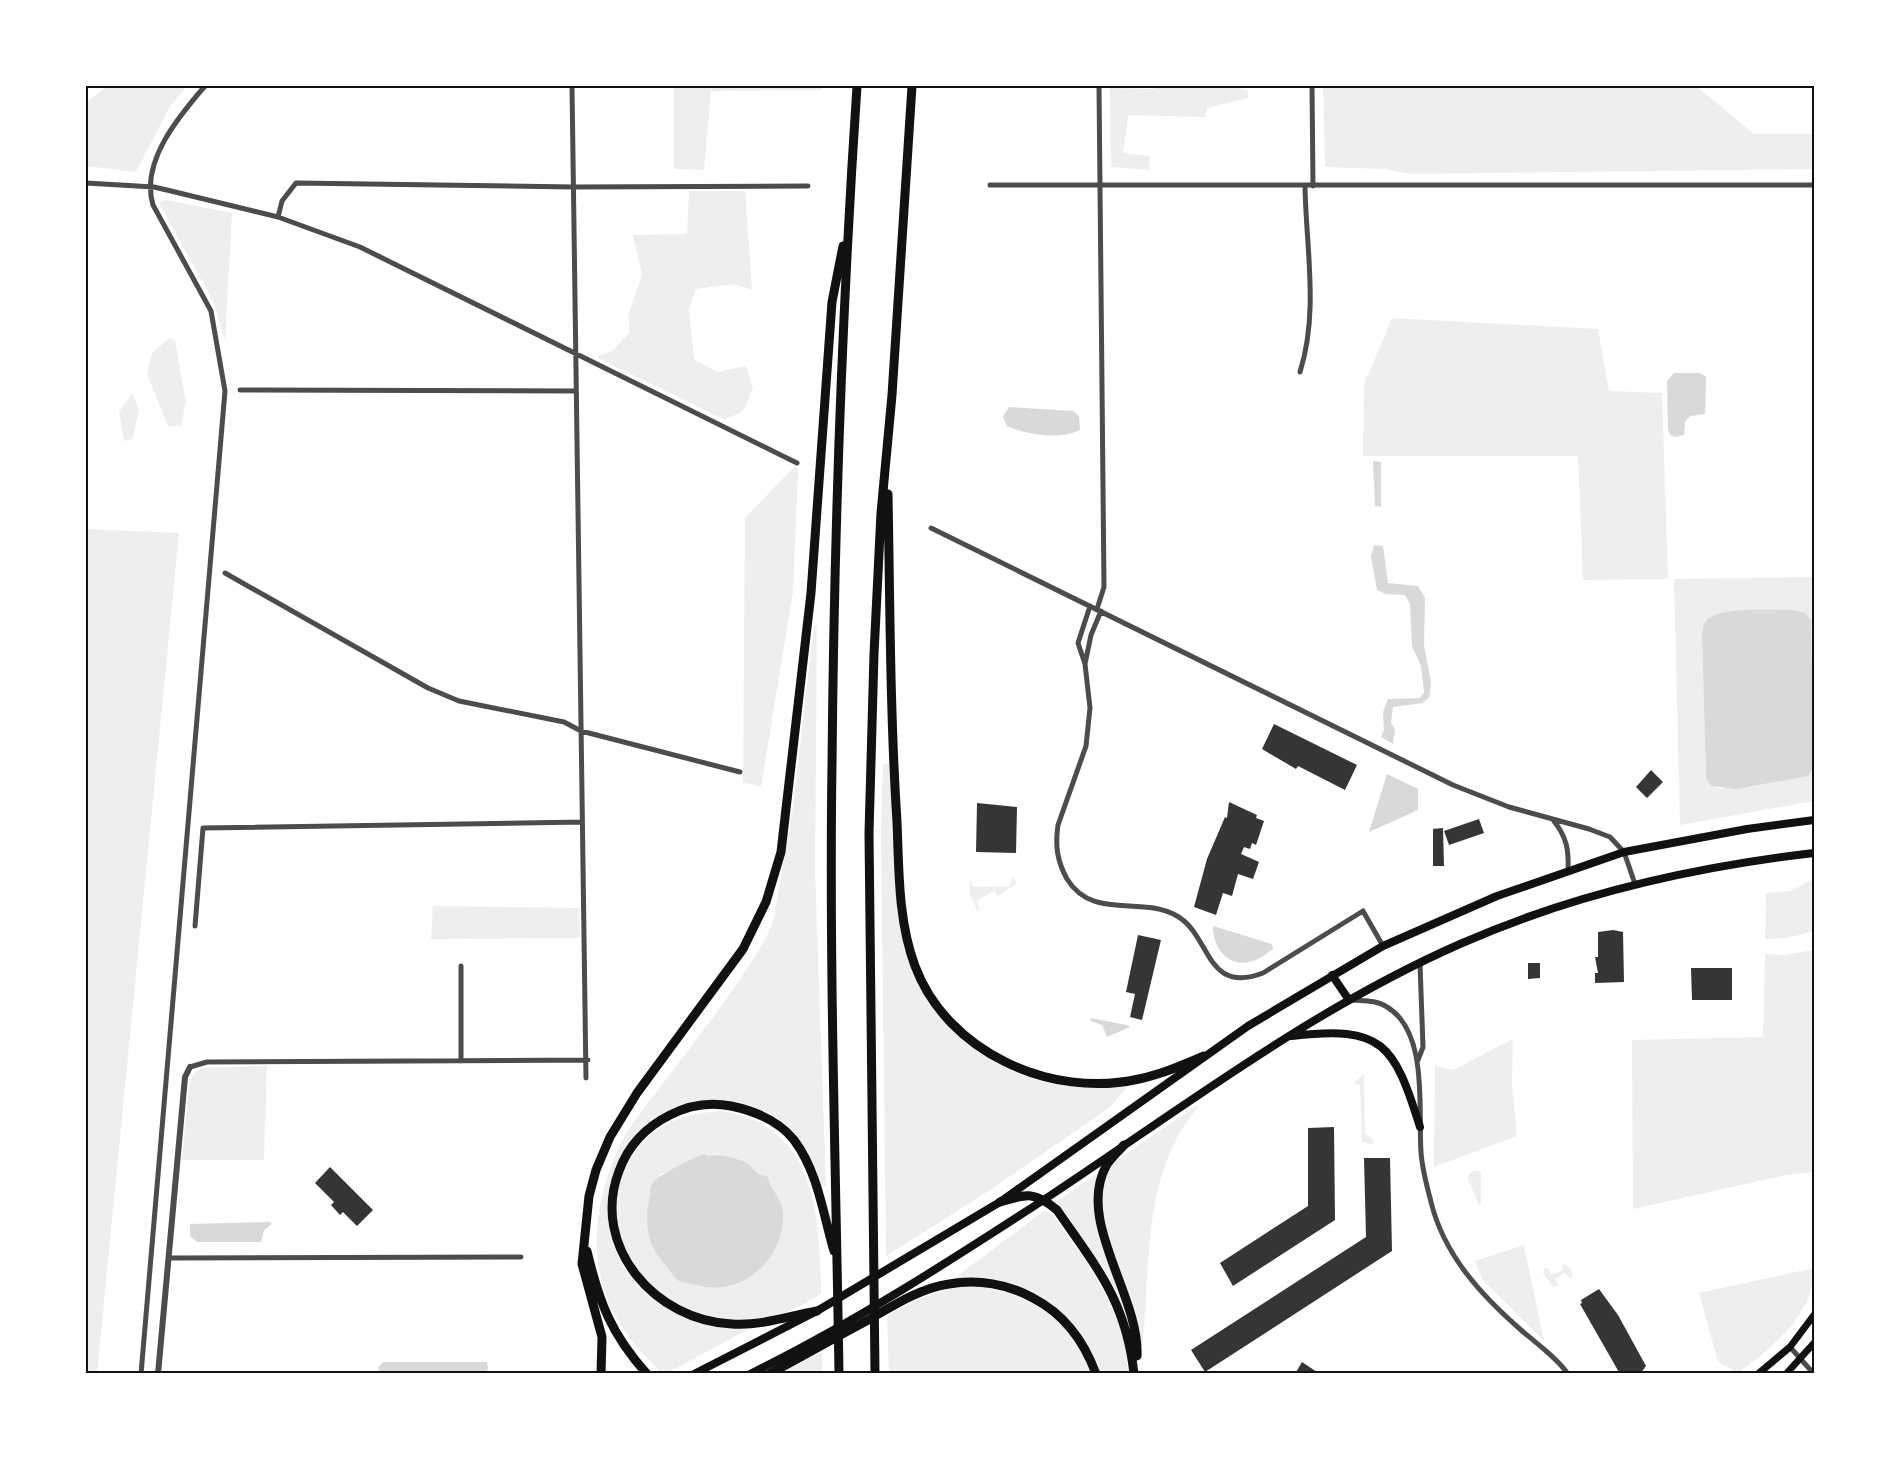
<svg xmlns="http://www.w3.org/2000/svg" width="1900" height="1459" font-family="'DM Sans',sans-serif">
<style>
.green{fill:#eee;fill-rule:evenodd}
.water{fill:#d9d9d9}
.building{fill:#353535}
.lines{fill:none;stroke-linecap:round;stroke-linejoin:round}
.minor{stroke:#4c4c4c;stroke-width:5}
.tertiary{stroke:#4c4c4c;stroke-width:6}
.secondary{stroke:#111;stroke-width:7}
.trunk{stroke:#111;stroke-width:8}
.motorway{stroke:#111;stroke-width:9}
.neatline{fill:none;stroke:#111;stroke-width:2}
</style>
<rect width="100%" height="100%" fill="#fff"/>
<path class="green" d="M107,86H187L170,106L136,172L86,166V103Z
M674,86H823V90L711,91L704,170L674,169Z
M1164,86H1229L1248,91V98L1207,108L1205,117L1128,115L1123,153L1150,156L1149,170L1111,167L1110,88L1152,89Z
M1323,86H1696L1754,134H1814V169L1412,174L1384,169L1325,167Z
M689,191H745L752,290L734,284L696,289L689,309L694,359L717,372L746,366L753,389L743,411L725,420L596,357L612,351L630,332L628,316L642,275L633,235L687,234Z
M166,200L232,213L225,341L214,303L159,203Z
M1392,318L1598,329L1609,391L1662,393L1668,579L1583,580L1578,456H1363L1364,385Z
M169,338L175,340L186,402L181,426H168L147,374L152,353Z
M132,393L139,409L133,439L124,441L119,412Z
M795,466L798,469L793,592L761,787L743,782L745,518Z
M86,529L179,533L97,1374L86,1373Z
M1814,577V724L1811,620L1794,610L1738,611L1713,616L1705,622L1702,634L1706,778L1711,786L1721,789L1814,767V763V801L1680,825L1674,579Z
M814,625H817L815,870L826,1186H820C810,1170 791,1131 779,1120C758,1103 734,1104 710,1108C694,1110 675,1110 660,1116C647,1121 635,1135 627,1146C591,1198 607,1268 658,1303C687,1323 717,1325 749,1329L667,1373L662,1374C643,1354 623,1333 611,1308C585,1253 598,1186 625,1135C650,1096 779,943 775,910L793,807Z
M883,764H890L904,948C938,1048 1025,1099 1129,1086L1109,1108L987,1192L886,1256L881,833Z
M970,877L972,887L1010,886L1013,877L1017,883L998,896L994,891L976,901L980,909L977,910L970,895Z
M1814,879V931L1788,938L1765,939L1766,893L1790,891Z
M433,906L579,908L580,938L431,939Z
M1814,950V1172L1786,1175L1633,1209L1632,1040L1763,1037L1765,954L1785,955Z
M1513,1039L1512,1085L1517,1136L1434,1167L1435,1066L1453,1070Z
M267,1066L264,1160H182L189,1085L194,1074L201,1068Z
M1364,1074L1365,1134L1373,1139V1144L1362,1142L1360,1085L1353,1083Z
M1196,1106L1198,1107C1143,1171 1150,1264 1143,1342H1135C1120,1289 1088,1247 1057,1201Z
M721,1111C817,1125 820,1216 821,1294C807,1302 792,1311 776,1316C712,1333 639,1300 619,1234C614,1220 616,1203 618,1189C629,1136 670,1114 721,1111ZM707,1154L710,1156L716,1154C739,1162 759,1169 771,1191L652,1183L661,1174Z
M1474,1170L1481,1172V1203L1479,1205L1467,1177Z
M1044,1211L1052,1214C1089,1266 1124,1307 1128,1373H1100C1094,1344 1059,1301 1030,1292C1005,1285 977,1284 952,1280Z
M1524,1245L1544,1341L1483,1280L1475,1261Z
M1562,1263L1571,1269L1573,1276L1570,1278L1565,1273L1555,1279L1559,1285L1553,1287L1543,1273L1544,1268L1549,1269L1551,1274L1563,1271Z
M1814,1268C1815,1315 1772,1347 1738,1373L1718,1362L1699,1293Z
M972,1285C1026,1292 1073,1318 1090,1373H889L887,1316C917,1298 936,1290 972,1285Z
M822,1352V1373H781Z"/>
<path class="water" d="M1674,373H1700L1706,377L1705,414L1690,416L1685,422L1684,435L1676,437L1670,435L1668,429L1667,381Z
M1009,407L1073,411L1079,416L1080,430C1060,440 1027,435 1007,426L1003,416Z
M1373,461L1381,462V507L1375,506Z
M1374,545L1383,546L1388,583L1418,586L1425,598L1424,645L1431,682L1430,696L1423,703L1393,707L1391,722L1395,730L1393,744L1381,737L1384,730L1383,712L1388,699L1420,698L1424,692L1421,666L1412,646L1410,604L1405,595L1386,594L1377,590L1371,557Z
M1794,610L1805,613L1811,620L1814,767L1808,776L1736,789L1711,786L1706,778L1702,634C1703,630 1703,624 1706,621C1718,606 1775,610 1794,610Z
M1387,774L1418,789V810L1369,832Z
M1213,926L1272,944L1273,949C1267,953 1260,959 1253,961C1229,969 1212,948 1213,926Z
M1091,1018L1127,1025L1130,1027L1107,1037L1102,1025L1090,1021Z
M704,1154L710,1156C718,1153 741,1159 748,1164C754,1169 757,1176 767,1176C771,1190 782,1199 783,1213C785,1258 743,1298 697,1285C691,1284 684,1283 679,1281C674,1278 670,1271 667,1267C648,1247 644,1226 649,1200C650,1195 650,1187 653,1182C657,1176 696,1156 704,1154Z
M270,1222L272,1224L264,1230L261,1242H197L190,1236V1224Z
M383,1362H487L488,1369L484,1374L380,1373L378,1367Z"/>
<path class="building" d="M1274,724L1357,765L1345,790L1298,766L1296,769L1262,749Z
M1651,770L1663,782L1647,798L1636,787Z
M1229,802L1257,815L1256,818L1264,821L1256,845L1252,843L1250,849L1244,847L1241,854L1259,862L1253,879L1238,874L1232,896L1223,893L1216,915L1194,907L1207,859L1225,817L1227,818Z
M977,803L1017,807L1016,853L976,852Z
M1479,819L1484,833L1449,845L1444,831Z
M1443,828L1444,866H1433V829Z
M1613,930L1623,932L1624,982L1595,983V973H1598L1595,957H1598V932Z
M1138,935L1161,940L1142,1020L1130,1017L1135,994L1126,992Z
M1528,963H1540V978L1528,979Z
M1691,968H1732V1000H1692Z
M1334,1127L1335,1220L1233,1286L1220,1263L1308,1206V1128Z
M1364,1158H1390L1392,1251L1205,1372L1191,1350L1366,1237Z
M330,1167L373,1210L357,1226L343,1212L340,1215L331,1205L334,1202L315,1183Z
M1599,1289L1618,1315L1646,1366L1640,1374H1620L1580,1304L1582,1303L1581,1300Z
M1302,1362L1320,1374H1295Z"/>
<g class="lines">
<path class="minor" d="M572,86L586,1078
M1312,86L1313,186
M86,183L154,187L171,191L278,217L360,247L797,463
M990,185H1814
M278,217L282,201L296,183L574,187L808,186
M1300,372C1319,312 1306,248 1305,186
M240,390L576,391
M931,528L1453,785L1509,807L1589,829L1610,837L1624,852L1635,884
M225,573L428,688L459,701L564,722L581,731L740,772
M1097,609L1104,587L1099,86
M1101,611L1091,635L1085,664L1090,708L1086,746L1058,825C1055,845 1057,861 1067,879C1093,921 1141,895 1177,916C1211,935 1205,995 1263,973L1363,911L1383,946
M1085,664L1078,643L1090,606
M1553,820C1567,837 1569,850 1568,872
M195,926L203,828L582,822
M1352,1000C1364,1001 1377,1000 1387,1007C1429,1032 1418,1111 1421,1152C1422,1169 1427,1186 1431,1202C1444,1255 1481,1295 1521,1330C1537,1344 1556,1357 1568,1374
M1418,1060L1423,1047L1420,964
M461,1061V966
M190,1067L207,1062L588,1060
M169,1258L521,1257
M1790,1347L1814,1374
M141,1374L225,391L211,311L153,205C140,162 179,116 205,86"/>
<path class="tertiary" d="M158,1374L185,1077L190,1067"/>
<path class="secondary" d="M1758,1374L1790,1347L1814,1315
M1786,1374L1814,1343"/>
<path class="trunk" d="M1332,975L1349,1000
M1292,1036C1383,1025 1394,1044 1420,1127
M694,1374L817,1311L1000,1202L1248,1026L1383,946L1497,896L1624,852L1747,829L1814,820
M750,1374C852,1324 950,1261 1045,1199C1181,1109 1310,1010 1460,944C1573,894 1693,867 1814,853"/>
<path class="motorway" d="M888,494C890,604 890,713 897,822C899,869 898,921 915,966C947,1052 1051,1099 1139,1079C1162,1074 1183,1065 1204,1056
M1124,1145C1118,1152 1110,1159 1106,1166C1076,1222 1140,1296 1137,1356
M1000,1202C1027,1194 1035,1191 1057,1210C1097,1268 1126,1301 1134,1374
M587,1251C599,1302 611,1334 647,1374
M817,1311C789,1316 762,1326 732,1324C656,1321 590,1247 619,1171C628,1146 646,1127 670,1115C689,1105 711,1102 731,1106C755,1111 779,1121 794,1140C818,1172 823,1214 834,1251
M601,1374L602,1337L582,1264L589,1196L596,1170L610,1137L637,1093L743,949L766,902L781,852L811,593L832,302L843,246
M769,1374C803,1356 836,1337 870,1319C894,1305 921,1288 949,1284C978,1279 1008,1284 1033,1298C1064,1314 1084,1341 1096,1374
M839,1374C836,1171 829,968 832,765C834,538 842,311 857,86
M875,1374L869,833L874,654L881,513L892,395L912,86"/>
</g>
<rect width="1900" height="1459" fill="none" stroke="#ffffff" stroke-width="174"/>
<rect x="87" y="87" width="1726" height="1285" class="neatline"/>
</svg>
